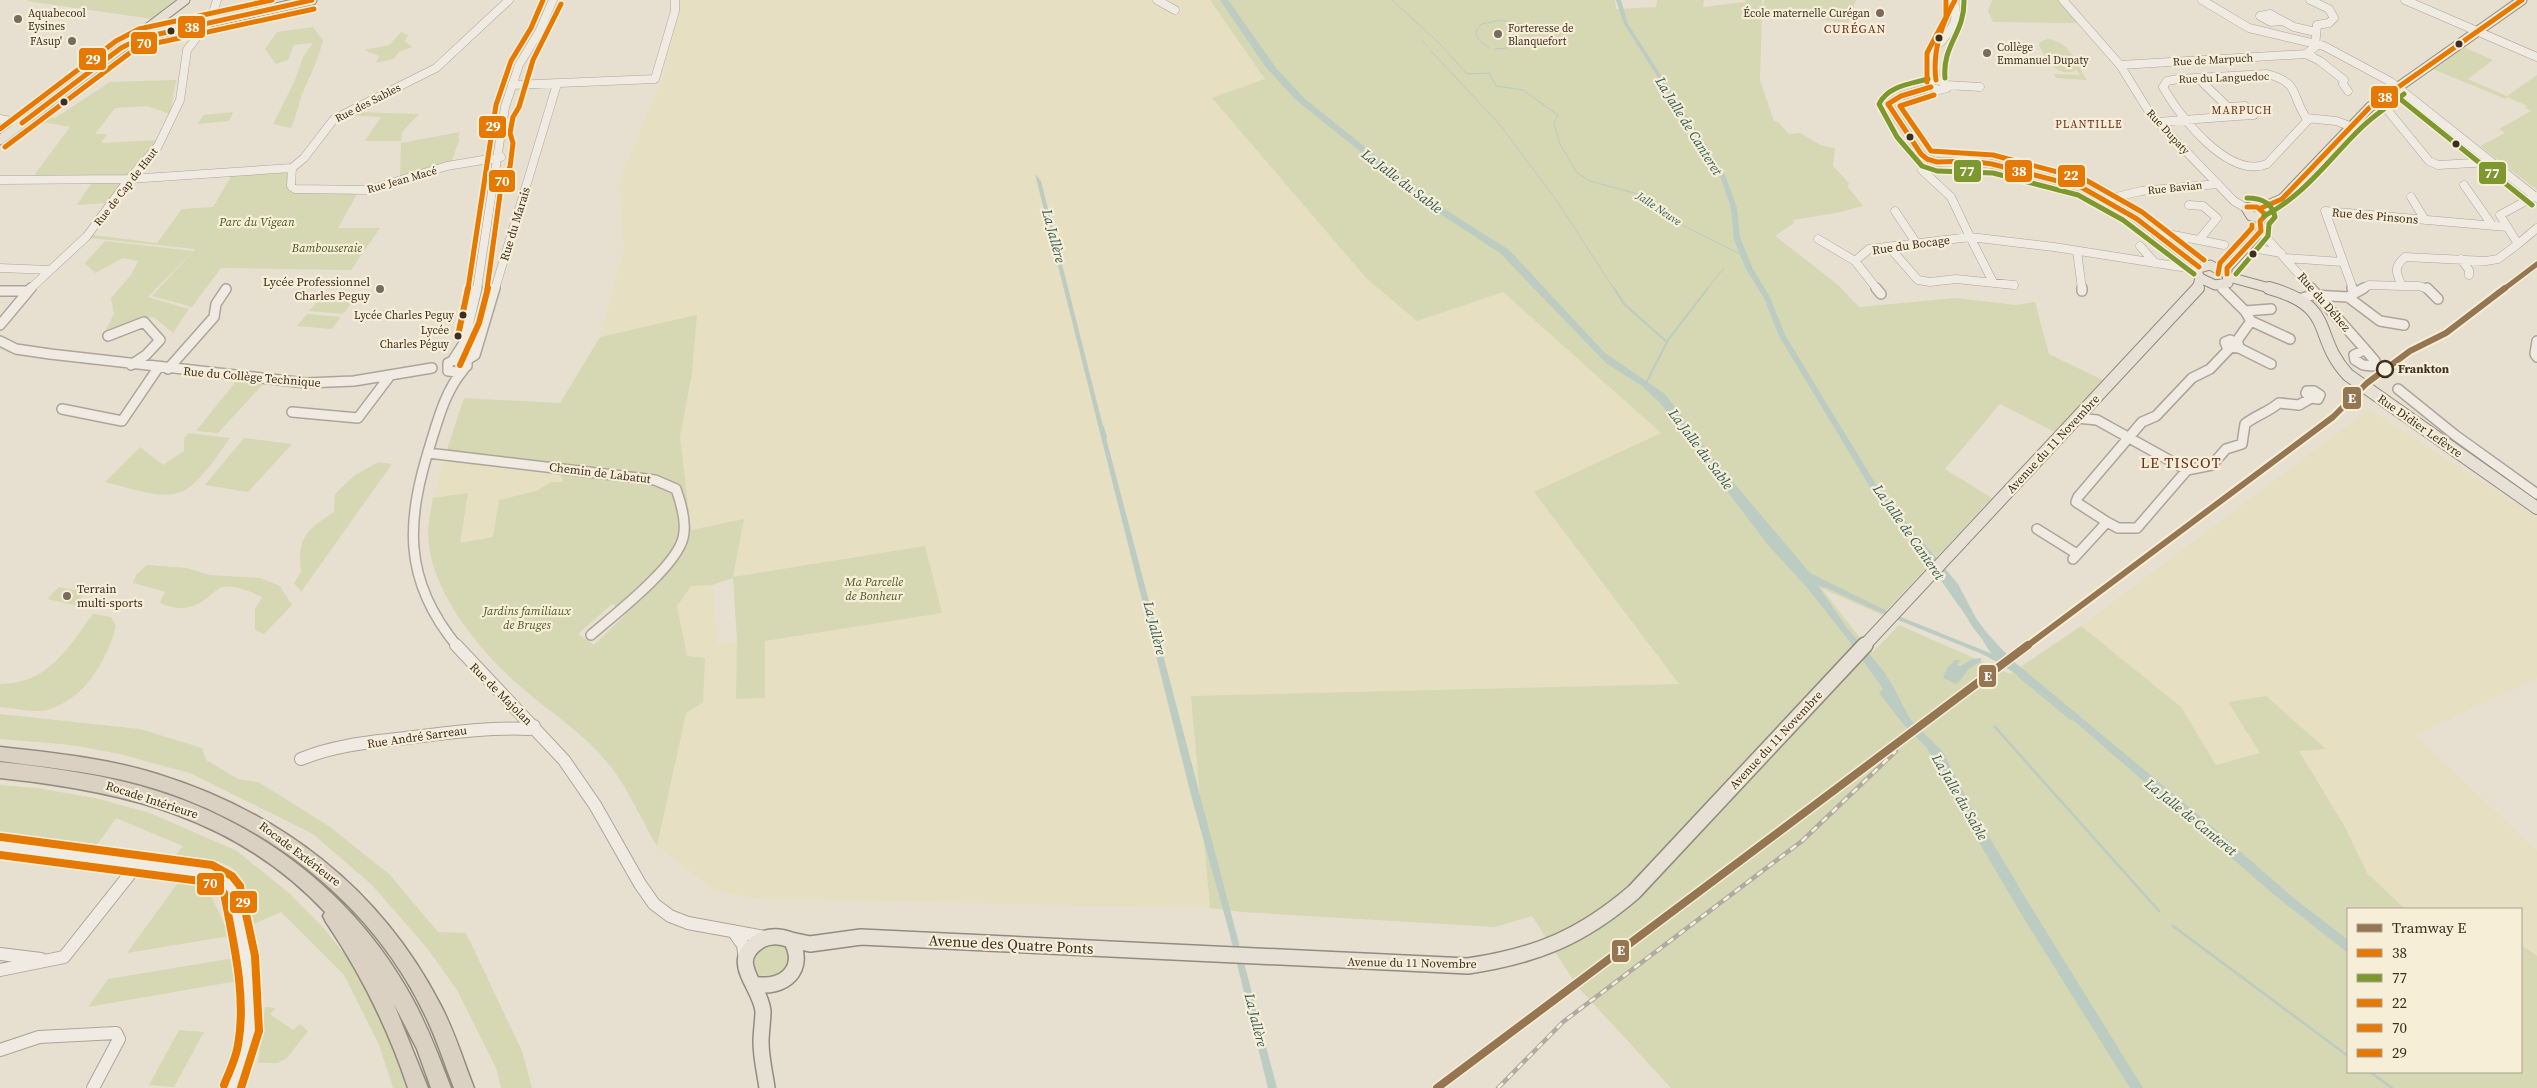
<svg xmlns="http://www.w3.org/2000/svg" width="2537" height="1088" font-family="'Source Serif 4',serif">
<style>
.farmland{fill:#e6dfc2}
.green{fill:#d6d7b3;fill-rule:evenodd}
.water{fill:#bcccc2}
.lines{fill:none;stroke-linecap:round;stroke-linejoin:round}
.stream-far2{stroke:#bcccc2;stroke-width:1}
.stream-far1{stroke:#bcccc2;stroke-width:2}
.stream{stroke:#bcccc2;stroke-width:2.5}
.minor-far2-casing{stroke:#ada599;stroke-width:9}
.minor-far1-casing{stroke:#ada599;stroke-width:12}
.minor-casing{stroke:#ada599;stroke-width:14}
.major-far2-casing{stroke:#928b80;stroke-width:11}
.major-far1-casing{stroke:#928b80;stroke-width:14}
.major-casing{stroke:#928b80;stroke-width:18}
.highway-casing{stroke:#928b80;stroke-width:3}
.minor-far2{stroke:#efebe3;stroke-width:8}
.minor-far1{stroke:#efebe3;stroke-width:9}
.minor{stroke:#efebe3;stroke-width:12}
.major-far2{stroke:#e6e1d4;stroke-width:9}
.major-far1{stroke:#e6e1d4;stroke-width:12}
.major{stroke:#e6e1d4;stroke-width:15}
.highway{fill:#dad1c2;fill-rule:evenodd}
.rail-casing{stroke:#afaaa2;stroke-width:4.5}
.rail{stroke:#f7eed8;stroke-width:2.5;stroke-dasharray:7;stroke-linecap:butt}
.bus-1-casing{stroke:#f7eed8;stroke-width:8}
.bus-2-casing{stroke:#f7eed8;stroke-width:8}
.bus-3-casing{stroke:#f7eed8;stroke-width:8}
.bus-4-far2-casing{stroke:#f7eed8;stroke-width:8}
.bus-4-far1-casing{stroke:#f7eed8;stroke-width:10}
.bus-4-casing{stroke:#f7eed8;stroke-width:11}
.bus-5-far2-casing{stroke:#f7eed8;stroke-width:8}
.bus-5-far1-casing{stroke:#f7eed8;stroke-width:10}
.bus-5-casing{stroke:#f7eed8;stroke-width:11}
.bus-1{stroke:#e57903;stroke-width:5}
.bus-2{stroke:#7c982e;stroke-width:5}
.bus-3{stroke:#e57902;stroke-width:5}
.bus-4-far2{stroke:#e57902;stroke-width:5}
.bus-4-far1{stroke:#e57902;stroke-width:6}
.bus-4{stroke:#e57902;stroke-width:8}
.bus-5-far2{stroke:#e57902;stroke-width:5}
.bus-5-far1{stroke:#e57902;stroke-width:6}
.bus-5{stroke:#e57902;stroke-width:8}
.tram-1-far2-casing{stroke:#f7eed8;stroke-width:8}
.tram-1-far1-casing{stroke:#f7eed8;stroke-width:10}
.tram-1-casing{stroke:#f7eed8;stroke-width:11}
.tram-1-far2{stroke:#967651;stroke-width:5}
.tram-1-far1{stroke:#967651;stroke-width:6}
.tram-1{stroke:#967651;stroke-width:8}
.poi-dot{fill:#786c5e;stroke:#f7eed8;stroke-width:2}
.bus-dot{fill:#3d2e20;stroke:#f7eed8;stroke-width:2}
.stop-dot{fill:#f7eed8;stroke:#3d2e20;stroke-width:2.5}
.labels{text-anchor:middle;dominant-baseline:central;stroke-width:4.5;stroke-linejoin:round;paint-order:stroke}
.far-poi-label{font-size:11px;fill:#3d2e20;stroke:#f7eed8;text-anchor:start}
.far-street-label{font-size:11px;fill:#3d2e20;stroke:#f7eed8}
.far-neighbourhood-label{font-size:11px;letter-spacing:1px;fill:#6b2e1e;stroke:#f7eed8}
.far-water-label{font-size:11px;font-style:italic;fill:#2f5d5a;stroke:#f7eed8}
.bus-label{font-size:11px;fill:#3d2e20;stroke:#f7eed8;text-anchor:end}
.far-quarter-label{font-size:12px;letter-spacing:1px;fill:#6b2e1e;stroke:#f7eed8}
.street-label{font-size:12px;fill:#3d2e20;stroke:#f7eed8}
.park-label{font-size:12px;font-style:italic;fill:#4d5a26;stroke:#f7eed8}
.poi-label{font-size:12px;fill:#3d2e20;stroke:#f7eed8;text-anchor:end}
.stop-label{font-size:12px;font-weight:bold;fill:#3d2e20;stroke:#f7eed8;text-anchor:start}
.water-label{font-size:14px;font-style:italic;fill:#2f5d5a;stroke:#f7eed8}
.quarter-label{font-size:15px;letter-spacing:1px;fill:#6b2e1e;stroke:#f7eed8}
.near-street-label{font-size:15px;fill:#3d2e20;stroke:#f7eed8}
.line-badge{stroke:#f7eed8;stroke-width:2}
.badge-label{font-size:14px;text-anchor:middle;font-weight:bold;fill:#fff}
</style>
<rect width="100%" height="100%" fill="#e7e0d1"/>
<path class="farmland" d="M680,0H1210L1265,79L1212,98L1367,279L1417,321L1503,291L1661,433L1534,493L1679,684L1191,696L1210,908L759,899L717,892L657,846L686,712L687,656L677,606L691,586L712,585L718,644L737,641L736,699L765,698V641L941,613L925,546L733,578L744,519L691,530L680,437L692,373L697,316L600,337L624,249L619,182L663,76Z
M2369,409L2537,517V679L2415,735L2537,851V956L2521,945V909H2405L2367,873L2345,827L2299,750L2325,748L2260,753L2216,765L2181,707L2081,626Z
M444,459L559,471L564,483L551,482L536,491L499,500L493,537L460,543L468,494L433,498Z"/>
<path class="green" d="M29,0H179L153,19L26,1Z
M1210,0H1615L1616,9L1656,7L1657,0H1704L1703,7L1745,2V0H1762V8L1764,0H1856L1848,23L1762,12L1760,80L1774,121L1778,122L1789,134L1801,133L1820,145L1835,148L1833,166L1849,183L1848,187L1863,206L1836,213L1793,220L1794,223L1775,236L1837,284L1859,307L1956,298L2016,305L2035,302L2049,354L2107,382L2057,433L2000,404L1945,469L1992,498L1882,615L1821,588L1872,653L1899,625L2010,674L2081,626L2181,707L2216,765L2260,753L2228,702L2266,696L2326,749L2299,751L2345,827L2367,873L2405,909H2348V1072H2521V945L2537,956V1088H1671L1577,986L1532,916L1495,927L1242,912L1210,908L1191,696L1679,684L1534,492L1661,433L1503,292L1417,321L1367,279L1212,98L1265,79Z
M1992,0H2059L2079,23L1993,22L1988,11Z
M313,27L323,40C318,60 313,70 305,87C299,100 297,115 291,128L273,124L295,80L303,57L313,43L294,45L288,60L276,64L265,49L277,32Z
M401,32L408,35L405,41L412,47L399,52L393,59L376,63L379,56L364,50L389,45Z
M2047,39C2070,41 2076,63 2087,80L2056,78L2054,74L2080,75L2077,70C2058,79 2047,60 2039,46L2040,42Z
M2463,47L2493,60L2468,79L2507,96L2537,75V190L2480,146L2505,133L2499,129L2531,111L2525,108L2527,106L2507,97L2505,99C2481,88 2457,80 2433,69Z
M176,80L170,114L147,106L115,108L95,134H107L101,143L159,140L130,175L124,177L32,178L70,127L37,121L26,125L39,115L55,118L110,82Z
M233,112L229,121L198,124L203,115Z
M351,112L419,114L403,131L401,141H365L381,117L344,115Z
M460,132L458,138H460L451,163L400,177L401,143Z
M285,171L288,173L287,186L291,191L357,194L338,228H380L351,270L221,268L192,307L152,296L195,249L90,238L93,235L157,243L182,209L213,207L232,175Z
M93,181H123L108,203L77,205Z
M105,241L193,251L148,297L189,309L173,333L154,317L136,319L105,331L114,314L111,298L131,275L138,261L123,258L95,273L85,263Z
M319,299L353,301L343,314L309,311Z
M307,314L341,317L332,329L297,326Z
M697,315L692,373L680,437L691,530L744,519L733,577L925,546L942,613L765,641V698L736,699L737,641L733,578L712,585L691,586L677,606L687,656L705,658L703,702L686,713L657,846C640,818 628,787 607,762C584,734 554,715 527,692C483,656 428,591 428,532C429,520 431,509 433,498L468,493L460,543L493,537L499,500L536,491L551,482H563L559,471L444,459L464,398L560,403L600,337ZM612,604L626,614L594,645L578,634Z
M237,380L265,382L218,433L196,431Z
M188,433L230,438C220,452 197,487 181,492C157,500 128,487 105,482L140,447L163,465L184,451V439Z
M244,438L292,444L248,492L205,485Z
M379,462L392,464L301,592L294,583L301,572C297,538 306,530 334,512L335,494L355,475Z
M147,565L187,568L209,575L260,578L280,586L292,605L264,634L255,630V609L262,597C251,592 232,583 220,588C216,590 211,595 207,598C191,610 178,611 160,603L165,592L133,583L136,575Z
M59,587L62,588L86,592L75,605L47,599Z
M93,614L111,617L116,626C107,661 84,700 47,710C33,713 14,708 0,707V684C48,684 67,649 93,614Z
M0,714L140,729L202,748L206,760L238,779L258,782L329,826L390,875L438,932L466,933L522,1051L532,1088H501L496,1068L457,990L427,948L372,885L313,834L190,773L119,754L72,745L0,739Z
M0,785L37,788L95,798L150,813L237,851L290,894L321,925L358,971L380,1011L409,1088H393L379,1045L344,975L281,912L254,924C251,912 247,886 240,876C227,857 196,858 175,856L183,846L116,818L97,845L0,832Z
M182,877L203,879L230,936L127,953Z
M771,942L785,943L791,954L786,968L779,976L776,974L759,976C745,961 758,950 771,942Z
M234,958L237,981L88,1007L108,979Z
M265,1007L276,1008L270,1014L293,1030L300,1024L308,1031L287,1058L278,1063H258Z
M179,1030L204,1032L174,1087L149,1085Z"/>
<path class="water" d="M1220,0H1228L1276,68L1305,99L1435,203L1509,250L1605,353L1665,394L1712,457L1810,573L1891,613L1995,655L1974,629L1941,577L1873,492L1779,336L1764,298L1746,269L1734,240L1731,208L1720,175L1624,24L1616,0H1621L1628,24L1725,175L1737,208L1740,237L1753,269L1770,297L1785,335L1880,491L1958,584L1976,618L1987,633L2012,660L2201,817L2291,896L2348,940V953L2273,894L2041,692L2004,666L1982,654L1888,616L1827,588L1818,586L1847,628L1882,669L1893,686L1910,719L1943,752L1969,803L2028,902L2143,1088H2130L2020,912L1946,786L1936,763L1927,748L1904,725L1879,693L1883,689L1850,642L1804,584L1768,545L1661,404L1642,386L1606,363L1500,253L1428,206L1296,100L1265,66Z
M1035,174L1041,181L1105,434L1277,1088H1268L1227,924L1191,795Z
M1981,658V661L1969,669L1957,684L1943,678L1947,668L1955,660H1960L1957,665L1960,666L1973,659Z"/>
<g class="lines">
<path class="stream-far2" d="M1392,0L1438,42L1467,74L1489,73L1496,86L1523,90L1558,115L1554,123L1560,144L1577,173L1590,181L1638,194L1670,219L1740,254
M1423,41L1428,47
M1489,48L1477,38L1476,31L1481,24L1501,20L1522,24L1523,27L1518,30V42L1506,48L1495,49
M1431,51L1500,125L1557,201L1614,289
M1696,137L1722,179
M1707,289L1724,268"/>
<path class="stream-far1" d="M1614,288L1624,304L1667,342
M1647,381L1668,340L1708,288
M1103,427L1106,437
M1876,485L1889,503
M1937,573L1960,606
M1984,641L1988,646"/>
<path class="stream" d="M1987,645L1994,655
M2019,676L2071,719
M1995,727L2159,911
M2173,926L2348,1056
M2370,1072L2392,1088"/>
<defs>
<path id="minor-far2" d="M1157,0L1175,10
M2063,0L2120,65L2151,115L2234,201L2246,208
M2202,0L2249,28L2324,46L2391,82L2537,198
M2405,0L2537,57
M2281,21L2271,22L2260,16L2270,14L2294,27L2316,32
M1941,42C1953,27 1959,21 1954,1
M2306,54L2320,61L2344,80L2343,84L2348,91
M2120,65L2306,54L2315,47L2317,25L2329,23L2334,18L2329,9L2310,0
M2267,74C2302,83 2290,97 2308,120L2267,164C2229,180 2179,116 2163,87L2167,81L2178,79Z
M1936,80C1930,54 1942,22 1955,0
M1936,80L1944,82L1947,88L1939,90L1931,87L1929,82Z
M512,85L655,79L675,11V0
M1947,85L1980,87
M1931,87L1901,96L1888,104L1921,154L1927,159L1937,162L1970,161L1992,164L2081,187L2137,219L2199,267
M2380,101L2429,161L2438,165L2491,162
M2227,107L2245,106L2254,115L2237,116
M2306,118L2336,121L2350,126
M0,119L22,123
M2157,122L2237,116L2198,78
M292,168L291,186L295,189L369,190L447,166L501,157
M1922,170L1951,197L1970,237L2054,247L2181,267
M0,180L129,179L292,168L304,158L334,119L436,68L509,0
M2464,185L2492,225
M2411,197L2425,220
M2104,200L2141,191L2218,184
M2189,205L2203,206L2217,218L2199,240
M1895,211L1917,244
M2264,235L2312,289
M2158,236L2168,234L2224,245
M1818,239L1855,261L1869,249L1970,237L1993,282
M2518,244L2537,228
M2140,246L2155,263
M1889,247L1918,280L1930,282L1956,279L2014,285
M2258,249L2281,253
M2077,251L2082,289
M2285,258L2342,262
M2461,259L2469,270V275
M1855,261L1877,289
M0,268L50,270
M2220,286L2223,289
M2402,286H2419L2428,289
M30,289L87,236L129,179L158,146L180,100L187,50L211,19L217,0
M477,289L505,107L519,65L539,32L553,0
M495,289L557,84
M2353,289L2325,211L2507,227
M2362,289L2369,285L2402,286C2396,272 2393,268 2405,257L2486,261L2498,259L2518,244L2500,215L2535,196"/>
<path id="minor-far1" d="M1876,288L1881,294
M2082,288V291
M2222,288L2245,311L2251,321L2236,342
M2311,288L2363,347
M2352,288L2354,293
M2427,288L2438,299
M0,291H28
M2348,297L2380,321L2404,325
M2298,299L2313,295L2348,297L2364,288
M2245,311L2271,309
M2251,321L2290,339
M0,325L31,288
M108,336L144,322L160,340L146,355L131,365
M2230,340L2238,343L2239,348L2227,347L2225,342Z
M0,341L16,349L50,354L306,383L354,381L432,368
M2537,341L2535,354L2537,357
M464,344L467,360L475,355L495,288
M2363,347L2375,361L2373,366L2363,365L2355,360L2354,355L2362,351Z
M2239,348L2271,364
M459,358L467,360V366L458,372L448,371V363Z
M453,360L464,343L477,288
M168,369L214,317L216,304L226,289
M2398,389L2455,435L2537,494
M2307,391H2314L2320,395L2318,399L2311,398L2306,393Z
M62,409L122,421L158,368
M292,412L358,418L389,377
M2077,418L2097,420L2187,470L2137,528H2118L2107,522
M428,453L655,480L676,489C681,503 687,523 683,538C676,567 614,615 591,635
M2187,470L2212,465L2226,449L2242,444L2245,424C2256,415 2267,413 2279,403L2299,405L2311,398
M2037,529L2077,554
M2073,559L2107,522L2076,502L2078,497L2142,422L2156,416L2192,378L2210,369L2230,348
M457,646C402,579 406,521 431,442C439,416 446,390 464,369"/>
<path id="minor" d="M456,645L564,760L595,805L640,884L654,904L670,916L688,923L765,937
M301,759C335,745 371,742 406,738C447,733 488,727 529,729L534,726
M0,846L211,874L227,883L232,889C241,935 253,982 250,1029C249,1049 239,1069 232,1088
M733,931L743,945L745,960
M0,954L41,959
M0,970L64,957L137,865
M0,1050L39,1037L116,1033L119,1039L93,1088"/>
<path id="major-far2" d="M140,34L150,35L312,0
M0,140L185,0
M2261,208L2282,199L2370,107L2522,0
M2210,265L2227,274L2228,283L2215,285L2200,278L2196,269Z
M2227,274V268L2261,231L2260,221L2266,215L2265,212L2254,206L2246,208L2251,216L2262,218
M2229,277L2273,289
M2197,289L2200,278"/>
<path id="major-far1" d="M2269,288C2338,307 2311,335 2348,375L2537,508
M1864,646L2198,288"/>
<path id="major" d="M791,940L810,944L861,937L1468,966C1536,956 1582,937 1634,892L1865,645
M754,984C784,990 807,969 791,940C781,936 771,935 761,940C726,961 760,984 763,1011C763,1021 761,1032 761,1042C761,1058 765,1073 767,1088"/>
<path id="highway" d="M0,747C53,753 106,758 157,774C280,812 380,888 440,1004C454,1030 463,1060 474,1088H454C445,1065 437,1040 426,1017C374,906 272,826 156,789C106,773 52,768 0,761Z
M0,762C54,768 108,775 160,792C266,826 358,899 412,998C428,1027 439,1057 451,1088H431L417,1049L394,1004L428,1088H408C388,1028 361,974 326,922L323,916L325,912C236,817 124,791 0,778Z"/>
</defs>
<use href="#minor-far2" class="minor-far2-casing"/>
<use href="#minor-far1" class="minor-far1-casing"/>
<use href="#minor" class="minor-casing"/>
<use href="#major-far2" class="major-far2-casing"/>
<use href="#major-far1" class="major-far1-casing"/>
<use href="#major" class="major-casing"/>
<use href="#highway" class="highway-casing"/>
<use href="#minor-far2" class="minor-far2"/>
<use href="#minor-far1" class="minor-far1"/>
<use href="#minor" class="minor"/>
<use href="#major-far2" class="major-far2"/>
<use href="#major-far1" class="major-far1"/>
<use href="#major" class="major"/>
<use href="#highway" class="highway"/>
<defs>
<path id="rail" d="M1498,1088L1563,1022L1802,841L1896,751"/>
</defs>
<use href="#rail" class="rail-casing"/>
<use href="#rail" class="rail"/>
<defs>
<path id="bus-1" d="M1936,80C1932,51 1941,25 1955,0
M1931,87L1901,96L1888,104L1921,154L1927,159L1937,162L1970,161L1992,164L2081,187L2137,219L2199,267
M22,123L121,48L141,38L312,0
M2261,208L2282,199L2370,107L2522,0
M2227,274V268L2261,231L2260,221L2266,215L2257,207H2247"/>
<path id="bus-2" d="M1945,78C1942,45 1965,33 1964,0
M1928,79C1910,84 1888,86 1879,104L1897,137L1922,166L1937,171L1993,173L2078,195L2123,220L2194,274
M2394,94L2532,205
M2264,216C2305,195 2329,159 2361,128C2374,115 2390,105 2404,94
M2236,274L2268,236L2269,224L2275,217C2272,202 2261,198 2247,198"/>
<path id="bus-3" d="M1927,82V53L1946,17V1
M1934,95L1900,106L1931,151L1993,155L2084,179L2142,212L2204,260
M2218,274L2220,263L2252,228V225"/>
<path id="bus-4-far2" d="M5,147L143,43L152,44L314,9
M487,289L502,180L510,167L513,143L510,133L513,117L519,107L533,60L561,4"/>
<path id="bus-4-far1" d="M460,365L479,323L488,288"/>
<path id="bus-4" d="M0,855L208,882L224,893C233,940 247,997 238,1045C236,1059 229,1072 224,1085"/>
<path id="bus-5-far2" d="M0,129L116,41L139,29L272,0
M468,289L496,105L511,61L531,28L543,0"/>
<path id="bus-5-far1" d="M458,336L468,288"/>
<path id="bus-5" d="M1,837L212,865L232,876L240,886L255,956L259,1031L241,1088"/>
</defs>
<use href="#bus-1" class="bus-1-casing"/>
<use href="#bus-2" class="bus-2-casing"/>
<use href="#bus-3" class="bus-3-casing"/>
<use href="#bus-4-far2" class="bus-4-far2-casing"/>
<use href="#bus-4-far1" class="bus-4-far1-casing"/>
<use href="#bus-4" class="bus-4-casing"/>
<use href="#bus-5-far2" class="bus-5-far2-casing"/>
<use href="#bus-5-far1" class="bus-5-far1-casing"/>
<use href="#bus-5" class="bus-5-casing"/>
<use href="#bus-1" class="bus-1"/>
<use href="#bus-2" class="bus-2"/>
<use href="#bus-3" class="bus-3"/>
<use href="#bus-4-far2" class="bus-4-far2"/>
<use href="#bus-4-far1" class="bus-4-far1"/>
<use href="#bus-4" class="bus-4"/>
<use href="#bus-5-far2" class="bus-5-far2"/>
<use href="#bus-5-far1" class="bus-5-far1"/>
<use href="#bus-5" class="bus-5"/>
<defs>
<path id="tram-1-far2" d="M2504,289L2537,264"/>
<path id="tram-1-far1" d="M2027,646L2333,417L2367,383L2410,351L2446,333L2505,288"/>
<path id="tram-1" d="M1437,1088L2028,645"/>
</defs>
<use href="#tram-1-far2" class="tram-1-far2-casing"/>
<use href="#tram-1-far1" class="tram-1-far1-casing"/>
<use href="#tram-1" class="tram-1-casing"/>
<use href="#tram-1-far2" class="tram-1-far2"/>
<use href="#tram-1-far1" class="tram-1-far1"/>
<use href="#tram-1" class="tram-1"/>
</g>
<g class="poi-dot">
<circle cx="1880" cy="13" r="5"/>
<circle cx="18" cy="19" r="5"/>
<circle cx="1498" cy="34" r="5"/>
<circle cx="72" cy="41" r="5"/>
<circle cx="1987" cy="53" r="5"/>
<circle cx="380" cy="289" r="5"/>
<circle cx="67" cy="596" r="5"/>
</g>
<g class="bus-dot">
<circle cx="171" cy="31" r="4.5"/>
<circle cx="1939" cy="38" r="4.5"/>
<circle cx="2459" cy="44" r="4.5"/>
<circle cx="64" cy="102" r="4.5"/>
<circle cx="1910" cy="137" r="4.5"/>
<circle cx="2456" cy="144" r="4.5"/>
<circle cx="2253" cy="254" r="4.5"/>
<circle cx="463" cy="315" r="4.5"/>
<circle cx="458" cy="336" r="4.5"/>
</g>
<circle class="stop-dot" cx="2385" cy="369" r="8"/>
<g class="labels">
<g class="far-poi-label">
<text x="28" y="13">Aquabecool<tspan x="28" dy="13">Eysines</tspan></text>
<text x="1870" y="13" text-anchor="end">École maternelle Curégan</text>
<text x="1508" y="28">Forteresse de<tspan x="1508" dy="13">Blanquefort</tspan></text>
<text x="62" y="41" text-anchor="end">FAsup'</text>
<text x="1997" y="47">Collège<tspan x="1997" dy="13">Emmanuel Dupaty</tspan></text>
</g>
<g class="far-street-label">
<text transform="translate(2213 60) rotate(-3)">Rue de Marpuch</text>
<text transform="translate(2224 78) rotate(-2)">Rue du Languedoc</text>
<text transform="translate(368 103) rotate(-27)">Rue des Sables</text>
<text transform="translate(2168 132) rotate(47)">Rue Dupaty</text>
<text transform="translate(402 180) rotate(-16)">Rue Jean Macé</text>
<text transform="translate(126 187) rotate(-52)">Rue de Cap de Haut</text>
<text transform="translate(2175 188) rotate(-6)">Rue Bavian</text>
</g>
<g class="far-neighbourhood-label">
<text x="2242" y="110">MARPUCH</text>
<text x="2089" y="124">PLANTILLE</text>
</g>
<g class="far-water-label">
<text transform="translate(1659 209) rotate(34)">Jalle Neuve</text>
</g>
<g class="bus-label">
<text x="454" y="315">Lycée Charles Peguy</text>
<text x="449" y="330">Lycée<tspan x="449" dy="14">Charles Péguy</tspan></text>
</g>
<g class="far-quarter-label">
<text x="1855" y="29">CURÉGAN</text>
</g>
<g class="street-label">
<text transform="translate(2375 216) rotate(5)">Rue des Pinsons</text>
<text transform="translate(515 224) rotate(-73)">Rue du Marais</text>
<text transform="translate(1911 245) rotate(-8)">Rue du Bocage</text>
<text transform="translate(2324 302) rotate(49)">Rue du Déhez</text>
<text transform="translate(252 377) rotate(5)">Rue du Collège Technique</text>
<text transform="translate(2420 426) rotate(35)">Rue Didier Lefèvre</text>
<text transform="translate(2053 444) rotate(-47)">Avenue du 11 Novembre</text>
<text transform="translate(600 473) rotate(7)">Chemin de Labatut</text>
<text transform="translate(501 694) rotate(45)">Rue de Majolan</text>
<text transform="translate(417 737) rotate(-8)">Rue André Sarreau</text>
<text transform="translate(1776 740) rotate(-47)">Avenue du 11 Novembre</text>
<text transform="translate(152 800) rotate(18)">Rocade Intérieure</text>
<text transform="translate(300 854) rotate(37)">Rocade Extérieure</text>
<text transform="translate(1412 963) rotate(1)">Avenue du 11 Novembre</text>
</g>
<g class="park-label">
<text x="257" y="222">Parc du Vigean</text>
<text x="327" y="248">Bambouseraie</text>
<text x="874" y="582">Ma Parcelle<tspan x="874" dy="14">de Bonheur</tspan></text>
<text x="527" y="611">Jardins familiaux<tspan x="527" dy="14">de Bruges</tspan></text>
</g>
<g class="poi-label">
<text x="370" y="282">Lycée Professionnel<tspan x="370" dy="14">Charles Peguy</tspan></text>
<text x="77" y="589" text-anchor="start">Terrain<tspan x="77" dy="14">multi-sports</tspan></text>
</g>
<g class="stop-label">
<text x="2398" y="369">Frankton</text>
</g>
<g class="water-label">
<text transform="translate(1689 126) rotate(58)">La Jalle de Canteret</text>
<text transform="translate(1402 181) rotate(37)">La Jalle du Sable</text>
<text transform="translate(1054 236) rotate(75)">La Jallère</text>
<text transform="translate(1701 449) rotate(53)">La Jalle du Sable</text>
<text transform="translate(1909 532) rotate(55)">La Jalle de Canteret</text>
<text transform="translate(1155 628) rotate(76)">La Jallère</text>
<text transform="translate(1960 797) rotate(60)">La Jalle du Sable</text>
<text transform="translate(2191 817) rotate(39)">La Jalle de Canteret</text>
<text transform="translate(1256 1020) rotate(76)">La Jallère</text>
</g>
<g class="quarter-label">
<text x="2181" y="462">LE TISCOT</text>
</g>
<g class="near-street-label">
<text transform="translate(1011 944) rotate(3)">Avenue des Quatre Ponts</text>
</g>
</g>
<g class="line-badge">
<rect x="177" y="15" width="29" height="24" rx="5" fill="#e57903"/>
<rect x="130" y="31" width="28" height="24" rx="5" fill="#e57902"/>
<rect x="78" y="47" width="29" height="24" rx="5" fill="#e57902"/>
<rect x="2370" y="85" width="29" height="24" rx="5" fill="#e57903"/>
<rect x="478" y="115" width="29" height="24" rx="5" fill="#e57902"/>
<rect x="2004" y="159" width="29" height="24" rx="5" fill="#e57903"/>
<rect x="1953" y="159" width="29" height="24" rx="5" fill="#7c982e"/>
<rect x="2478" y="161" width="29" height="24" rx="5" fill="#7c982e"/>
<rect x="2057" y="164" width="29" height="24" rx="5" fill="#e57902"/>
<rect x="488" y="169" width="28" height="24" rx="5" fill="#e57902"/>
<rect x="2342" y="386" width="20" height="24" rx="5" fill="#967651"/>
<rect x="1978" y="664" width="19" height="24" rx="5" fill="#967651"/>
<rect x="196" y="872" width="29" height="24" rx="5" fill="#e57902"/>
<rect x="229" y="890" width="29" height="24" rx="5" fill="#e57902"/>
<rect x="1611" y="939" width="19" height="24" rx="5" fill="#967651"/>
</g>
<g class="badge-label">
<text x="192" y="32">38</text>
<text x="144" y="48">70</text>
<text x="93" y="64">29</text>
<text x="2385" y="102">38</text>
<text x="493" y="131">29</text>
<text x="2019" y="176">38</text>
<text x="1967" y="176">77</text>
<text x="2492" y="178">77</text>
<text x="2071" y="180">22</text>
<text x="502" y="186">70</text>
<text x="2352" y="403">E</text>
<text x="1988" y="681">E</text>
<text x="210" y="888">70</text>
<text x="243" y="907">29</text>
<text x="1621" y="955">E</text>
</g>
<rect x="2347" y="908" width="175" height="165" fill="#f7eed8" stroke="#ada18e"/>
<rect x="2357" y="924" width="25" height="8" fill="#967651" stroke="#ada18e"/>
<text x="2392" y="933" font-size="15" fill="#3d2e20">Tramway E</text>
<rect x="2357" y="949" width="25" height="8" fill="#e57903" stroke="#ada18e"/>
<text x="2392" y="958" font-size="15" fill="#3d2e20">38</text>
<rect x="2357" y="974" width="25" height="8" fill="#7c982e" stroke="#ada18e"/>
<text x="2392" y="983" font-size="15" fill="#3d2e20">77</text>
<rect x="2357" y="999" width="25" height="8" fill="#e57902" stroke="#ada18e"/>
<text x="2392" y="1008" font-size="15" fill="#3d2e20">22</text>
<rect x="2357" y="1024" width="25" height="8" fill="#e57902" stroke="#ada18e"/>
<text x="2392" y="1033" font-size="15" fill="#3d2e20">70</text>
<rect x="2357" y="1049" width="25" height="8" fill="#e57902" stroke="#ada18e"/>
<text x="2392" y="1058" font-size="15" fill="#3d2e20">29</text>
</svg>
